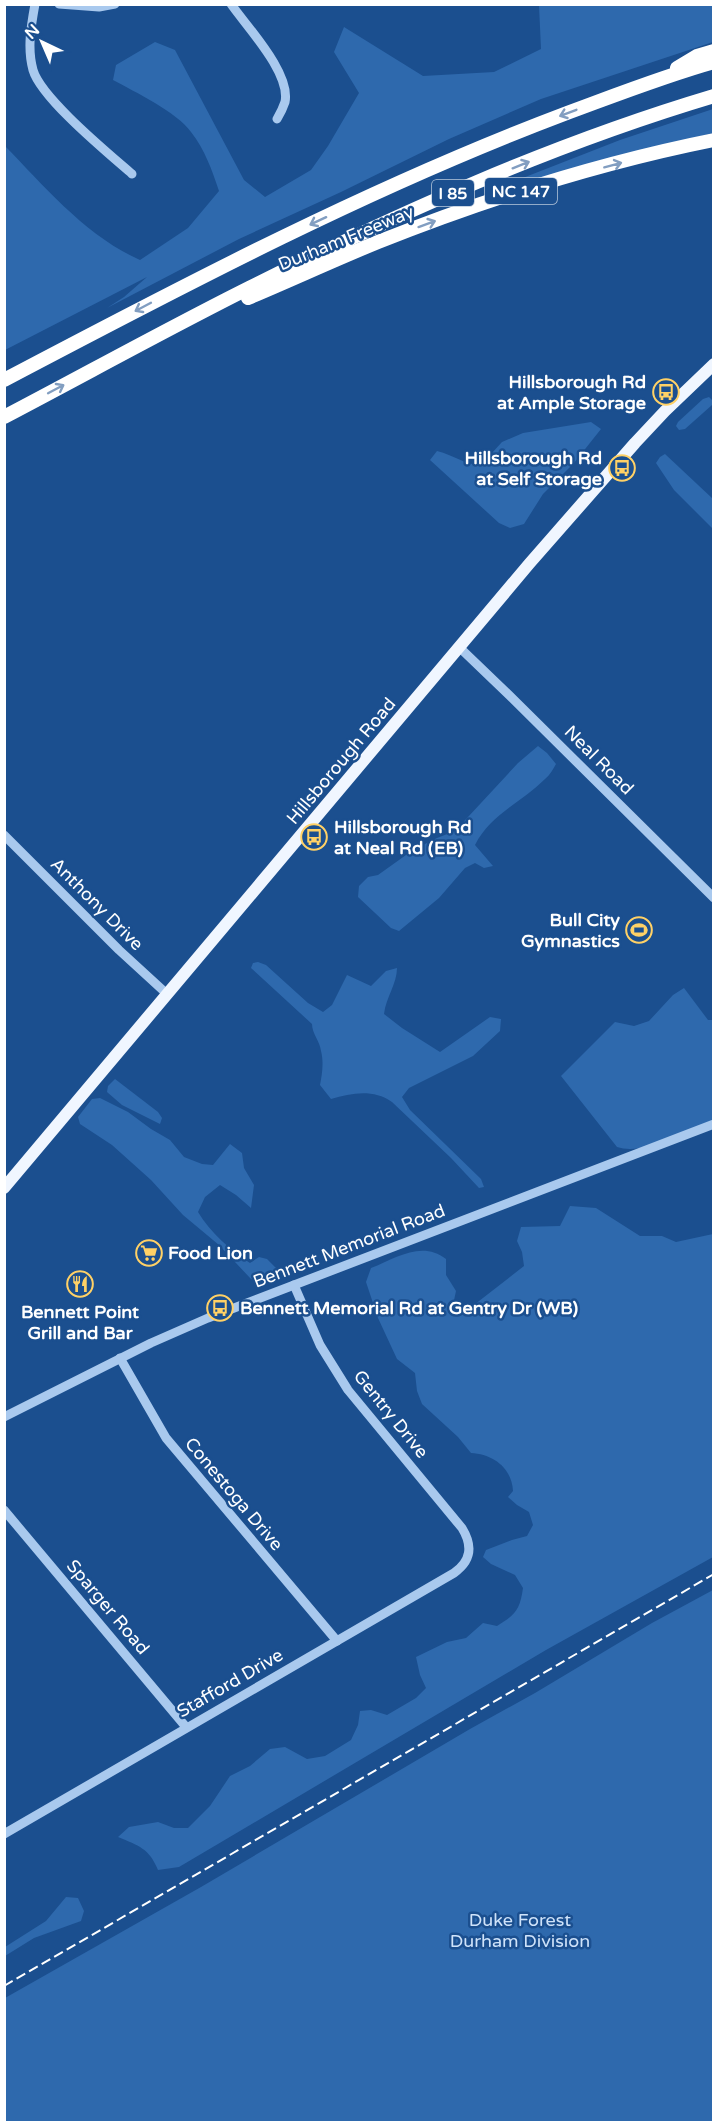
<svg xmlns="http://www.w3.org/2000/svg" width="718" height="2127" font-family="'Varela Round',sans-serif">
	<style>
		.green { fill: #2e69ad }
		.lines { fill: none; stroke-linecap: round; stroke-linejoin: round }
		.minor { stroke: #a9c9ee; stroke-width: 9 }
		.major { stroke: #f0f6ff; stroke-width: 12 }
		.highway { stroke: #fff; stroke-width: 14 }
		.rail { stroke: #fff; stroke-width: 2; stroke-dasharray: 10 4.5; stroke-linecap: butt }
		.oneway { stroke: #829ec1 }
		.labels { text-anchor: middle; stroke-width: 5; stroke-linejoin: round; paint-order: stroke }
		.shield { fill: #1b4f8f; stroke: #bbcadd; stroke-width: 1.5 }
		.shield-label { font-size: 16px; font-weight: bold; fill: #fff }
		.street-label { font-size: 18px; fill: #fff; stroke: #1b4f8f }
		.poi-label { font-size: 18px; font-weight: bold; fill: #fff; stroke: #1b4f8f; text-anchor: end }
		.park-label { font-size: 18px; fill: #cfe3fa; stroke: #1b4f8f }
	</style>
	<rect width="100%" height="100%" fill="#1b4f8f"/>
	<g class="green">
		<path d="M539 5H713V42L541 99 449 139 341 192 239 239 107 308 124 297 147 277 5 350V146C45 187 86 236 140 260L188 228 219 191C212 170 205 150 191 132 177 112 135 92 113 80L116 65 155 42 175 50 244 180 265 197 311 170 328 146 359 93 334 52 344 27 423 76 494 72 541 49Z"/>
		<polygon points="713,109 713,133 632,153 494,194 492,190 620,140"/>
		<polygon points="709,397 713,401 712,405 685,429 679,430 676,426 678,422 703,399"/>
		<path d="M591 422 601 429 574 463 543 494 524 524 510 528 499 523 430 460 437 451C454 455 465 465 481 465L502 442 523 433Z"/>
		<polygon points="665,454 713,499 713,529 674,490 656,463 660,457"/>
		<path d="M538 746 547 753 556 764C553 769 550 775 545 779 522 802 490 815 475 845L493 866 484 868 475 863 465 868 439 898 399 931 391 928 358 897 359 886 368 877 378 875 413 850 437 838 455 831 518 763Z"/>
		<path d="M258 962 266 965 308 1003 323 1012 332 1005 347 975 371 986 386 971 397 968C397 984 386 997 384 1014L402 1028 440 1052 490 1017 501 1019 500 1031 473 1056 409 1088 402 1097 410 1110 481 1179 484 1187 479 1188 451 1158 392 1102C373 1089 352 1093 331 1099L320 1085C322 1074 324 1063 321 1051 320 1041 312 1034 312 1024L251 968 253 963Z"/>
		<path d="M684 988 708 1020H713V1120C688 1131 644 1156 617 1147L561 1076 615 1022 634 1026 649 1021 673 995Z"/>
		<polygon points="115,1079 158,1112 162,1118 160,1124 122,1105 107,1092 108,1086"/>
		<path d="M100 1098 128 1112 151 1129 170 1140 184 1157 202 1164 213 1165 230 1144 242 1153 244 1168 254 1185 251 1208 236 1195 220 1185 205 1197 198 1212C210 1232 231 1251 250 1263L259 1257 267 1259 276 1268 272 1276 260 1282 251 1279 219 1245 183 1215 151 1180 112 1145 80 1124 78 1117 92 1099Z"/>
		<path d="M570 1206 596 1208 640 1236H662L676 1242 713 1234V1557L546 1650 179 1867 158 1870C149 1848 139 1846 118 1837L129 1827 158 1822 174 1828H188L210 1806 230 1776 250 1766 270 1749 285 1747 307 1759 325 1756 351 1740 358 1725 360 1711 371 1710 387 1715 416 1698 426 1688 420 1675 416 1657 447 1642 466 1638 483 1623 497 1626C515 1615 520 1610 523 1588L515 1575 491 1564 483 1557 486 1550 512 1540 527 1536 533 1525 529 1512 517 1505 508 1497 513 1491C512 1468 493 1454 471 1453L458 1437 422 1404 417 1391 415 1373 397 1359 378 1318 366 1282 371 1268C396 1258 422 1240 446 1259V1275L456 1291 453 1305 461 1315 524 1266 522 1252 517 1241 521 1227 560 1226Z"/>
		<polygon points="713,1590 713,2122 5,2122 5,1998 201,1887 470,1729 535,1693 652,1623"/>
		<polygon points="66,1897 78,1898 84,1911 81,1921 34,1938 5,1956 5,1947 46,1921"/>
	</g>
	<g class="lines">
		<g class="minor">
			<path d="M35 4C31 26 27 48 33 70 41 98 108 153 132 174"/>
			<polyline points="59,4 99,7 115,4"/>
			<path d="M231 4C247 27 291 73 285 102 283 108 280 114 277 119"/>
			<polyline points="459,647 509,695 714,898"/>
			<polyline points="4,835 119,950 167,994"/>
			<polyline points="120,1358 166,1438 337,1641"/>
			<polyline points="4,1417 151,1343 208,1318 714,1124"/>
			<polyline points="4,1510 186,1727"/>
			<path d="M4 1834 454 1573C471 1561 473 1546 462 1528L348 1390 320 1345 294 1285"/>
		</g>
		<polyline class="major" points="4,1188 529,564 635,443 665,411 714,364"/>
		<g class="highway">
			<polyline points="677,68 697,56 714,51"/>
			<path d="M248 298C291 280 334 260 378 242 486 199 599 163 714 140"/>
			<path d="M4 380C188 283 373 186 567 113 616 95 664 76 714 62"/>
			<path d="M4 417C86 374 167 329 249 288 399 213 553 144 714 96"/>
		</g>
		<polyline class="rail" points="4,1986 714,1574"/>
	</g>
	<defs><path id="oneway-shaft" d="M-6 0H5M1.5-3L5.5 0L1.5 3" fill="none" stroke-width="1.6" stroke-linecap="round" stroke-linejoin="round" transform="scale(1.5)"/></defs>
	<g class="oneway">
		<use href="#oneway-shaft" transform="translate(568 113) rotate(159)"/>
		<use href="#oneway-shaft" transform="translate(521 165) rotate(-22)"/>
		<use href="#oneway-shaft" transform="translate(613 165) rotate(-15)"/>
		<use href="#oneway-shaft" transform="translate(318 221) rotate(155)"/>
		<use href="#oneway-shaft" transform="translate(427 224) rotate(-20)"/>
		<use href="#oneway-shaft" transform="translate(143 307) rotate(152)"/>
		<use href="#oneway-shaft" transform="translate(56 389) rotate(-28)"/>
	</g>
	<defs>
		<g id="bus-ring" transform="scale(1.35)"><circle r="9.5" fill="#1b4f8f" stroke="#ffd166" stroke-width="1.5"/><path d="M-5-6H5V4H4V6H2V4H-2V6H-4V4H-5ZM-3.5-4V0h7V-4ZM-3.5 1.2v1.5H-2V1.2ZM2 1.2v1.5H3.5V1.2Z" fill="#ffd166"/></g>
		<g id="stadium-ring" transform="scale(1.35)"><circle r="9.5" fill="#1b4f8f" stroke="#ffd166" stroke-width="1.5"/><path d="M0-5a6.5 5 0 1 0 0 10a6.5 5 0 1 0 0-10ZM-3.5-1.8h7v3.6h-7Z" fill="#ffd166"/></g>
		<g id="supermarket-ring" transform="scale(1.35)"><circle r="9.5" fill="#1b4f8f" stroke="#ffd166" stroke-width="1.5"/><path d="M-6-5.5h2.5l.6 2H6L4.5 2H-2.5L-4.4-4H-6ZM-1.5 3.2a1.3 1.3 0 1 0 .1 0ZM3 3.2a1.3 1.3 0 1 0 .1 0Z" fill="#ffd166"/></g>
		<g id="restaurant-ring" transform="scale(1.35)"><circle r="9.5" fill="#1b4f8f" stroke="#ffd166" stroke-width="1.5"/><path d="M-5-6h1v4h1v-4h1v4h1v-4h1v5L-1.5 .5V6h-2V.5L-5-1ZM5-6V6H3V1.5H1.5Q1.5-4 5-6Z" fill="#ffd166"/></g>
	</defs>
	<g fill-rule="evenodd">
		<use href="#bus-ring" x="666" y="392"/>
		<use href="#bus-ring" x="622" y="468"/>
		<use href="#bus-ring" x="314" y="837"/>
		<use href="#stadium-ring" x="639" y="930"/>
		<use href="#supermarket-ring" x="149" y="1253"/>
		<use href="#restaurant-ring" x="80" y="1284"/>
		<use href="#bus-ring" x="220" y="1308"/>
	</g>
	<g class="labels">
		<g class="shield">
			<rect x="485" y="178" width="72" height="26" rx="4.5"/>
			<rect x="432" y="180" width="42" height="26" rx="4.5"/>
		</g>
		<g class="shield-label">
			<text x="521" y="197">NC 147</text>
			<text x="453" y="199">I 85</text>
		</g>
		<g class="street-label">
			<text transform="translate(346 238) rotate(-22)" y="6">Durham Freeway</text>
			<text transform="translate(599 760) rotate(45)" y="6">Neal Road</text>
			<text transform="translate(341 761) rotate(-50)" y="6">Hillsborough Road</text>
			<text transform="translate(97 904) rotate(45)" y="6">Anthony Drive</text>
			<text transform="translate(349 1246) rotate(-21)" y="6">Bennett Memorial Road</text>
			<text transform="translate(391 1414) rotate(51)" y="6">Gentry Drive</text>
			<text transform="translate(234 1494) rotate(50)" y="6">Conestoga Drive</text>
			<text transform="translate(108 1607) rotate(50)" y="6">Sparger Road</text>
			<text transform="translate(230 1683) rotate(-30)" y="6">Stafford Drive</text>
		</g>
		<g class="poi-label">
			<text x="646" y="388">Hillsborough Rd<tspan x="646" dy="21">at Ample Storage</tspan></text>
			<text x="602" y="464">Hillsborough Rd<tspan x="602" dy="21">at Self Storage</tspan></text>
			<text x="334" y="833" text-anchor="start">Hillsborough Rd<tspan x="334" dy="21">at Neal Rd (EB)</tspan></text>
			<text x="620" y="926">Bull City<tspan x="620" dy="21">Gymnastics</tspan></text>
			<text x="168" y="1259" text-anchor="start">Food Lion</text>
			<text x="240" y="1314" text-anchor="start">Bennett Memorial Rd at Gentry Dr (WB)</text>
			<text x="80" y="1318" text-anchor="middle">Bennett Point<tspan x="80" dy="21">Grill and Bar</tspan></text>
		</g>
		<g class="park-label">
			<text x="520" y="1926">Duke Forest<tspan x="520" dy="21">Durham Division</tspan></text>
		</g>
	</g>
	<rect width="718" height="2127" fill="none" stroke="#ffffff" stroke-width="12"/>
	<g transform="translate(42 42) rotate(316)" stroke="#1b4f8f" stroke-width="4.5" paint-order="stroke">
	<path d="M0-4.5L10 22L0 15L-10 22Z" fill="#ffffff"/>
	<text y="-9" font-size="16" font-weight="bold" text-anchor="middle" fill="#ffffff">N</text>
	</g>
</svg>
